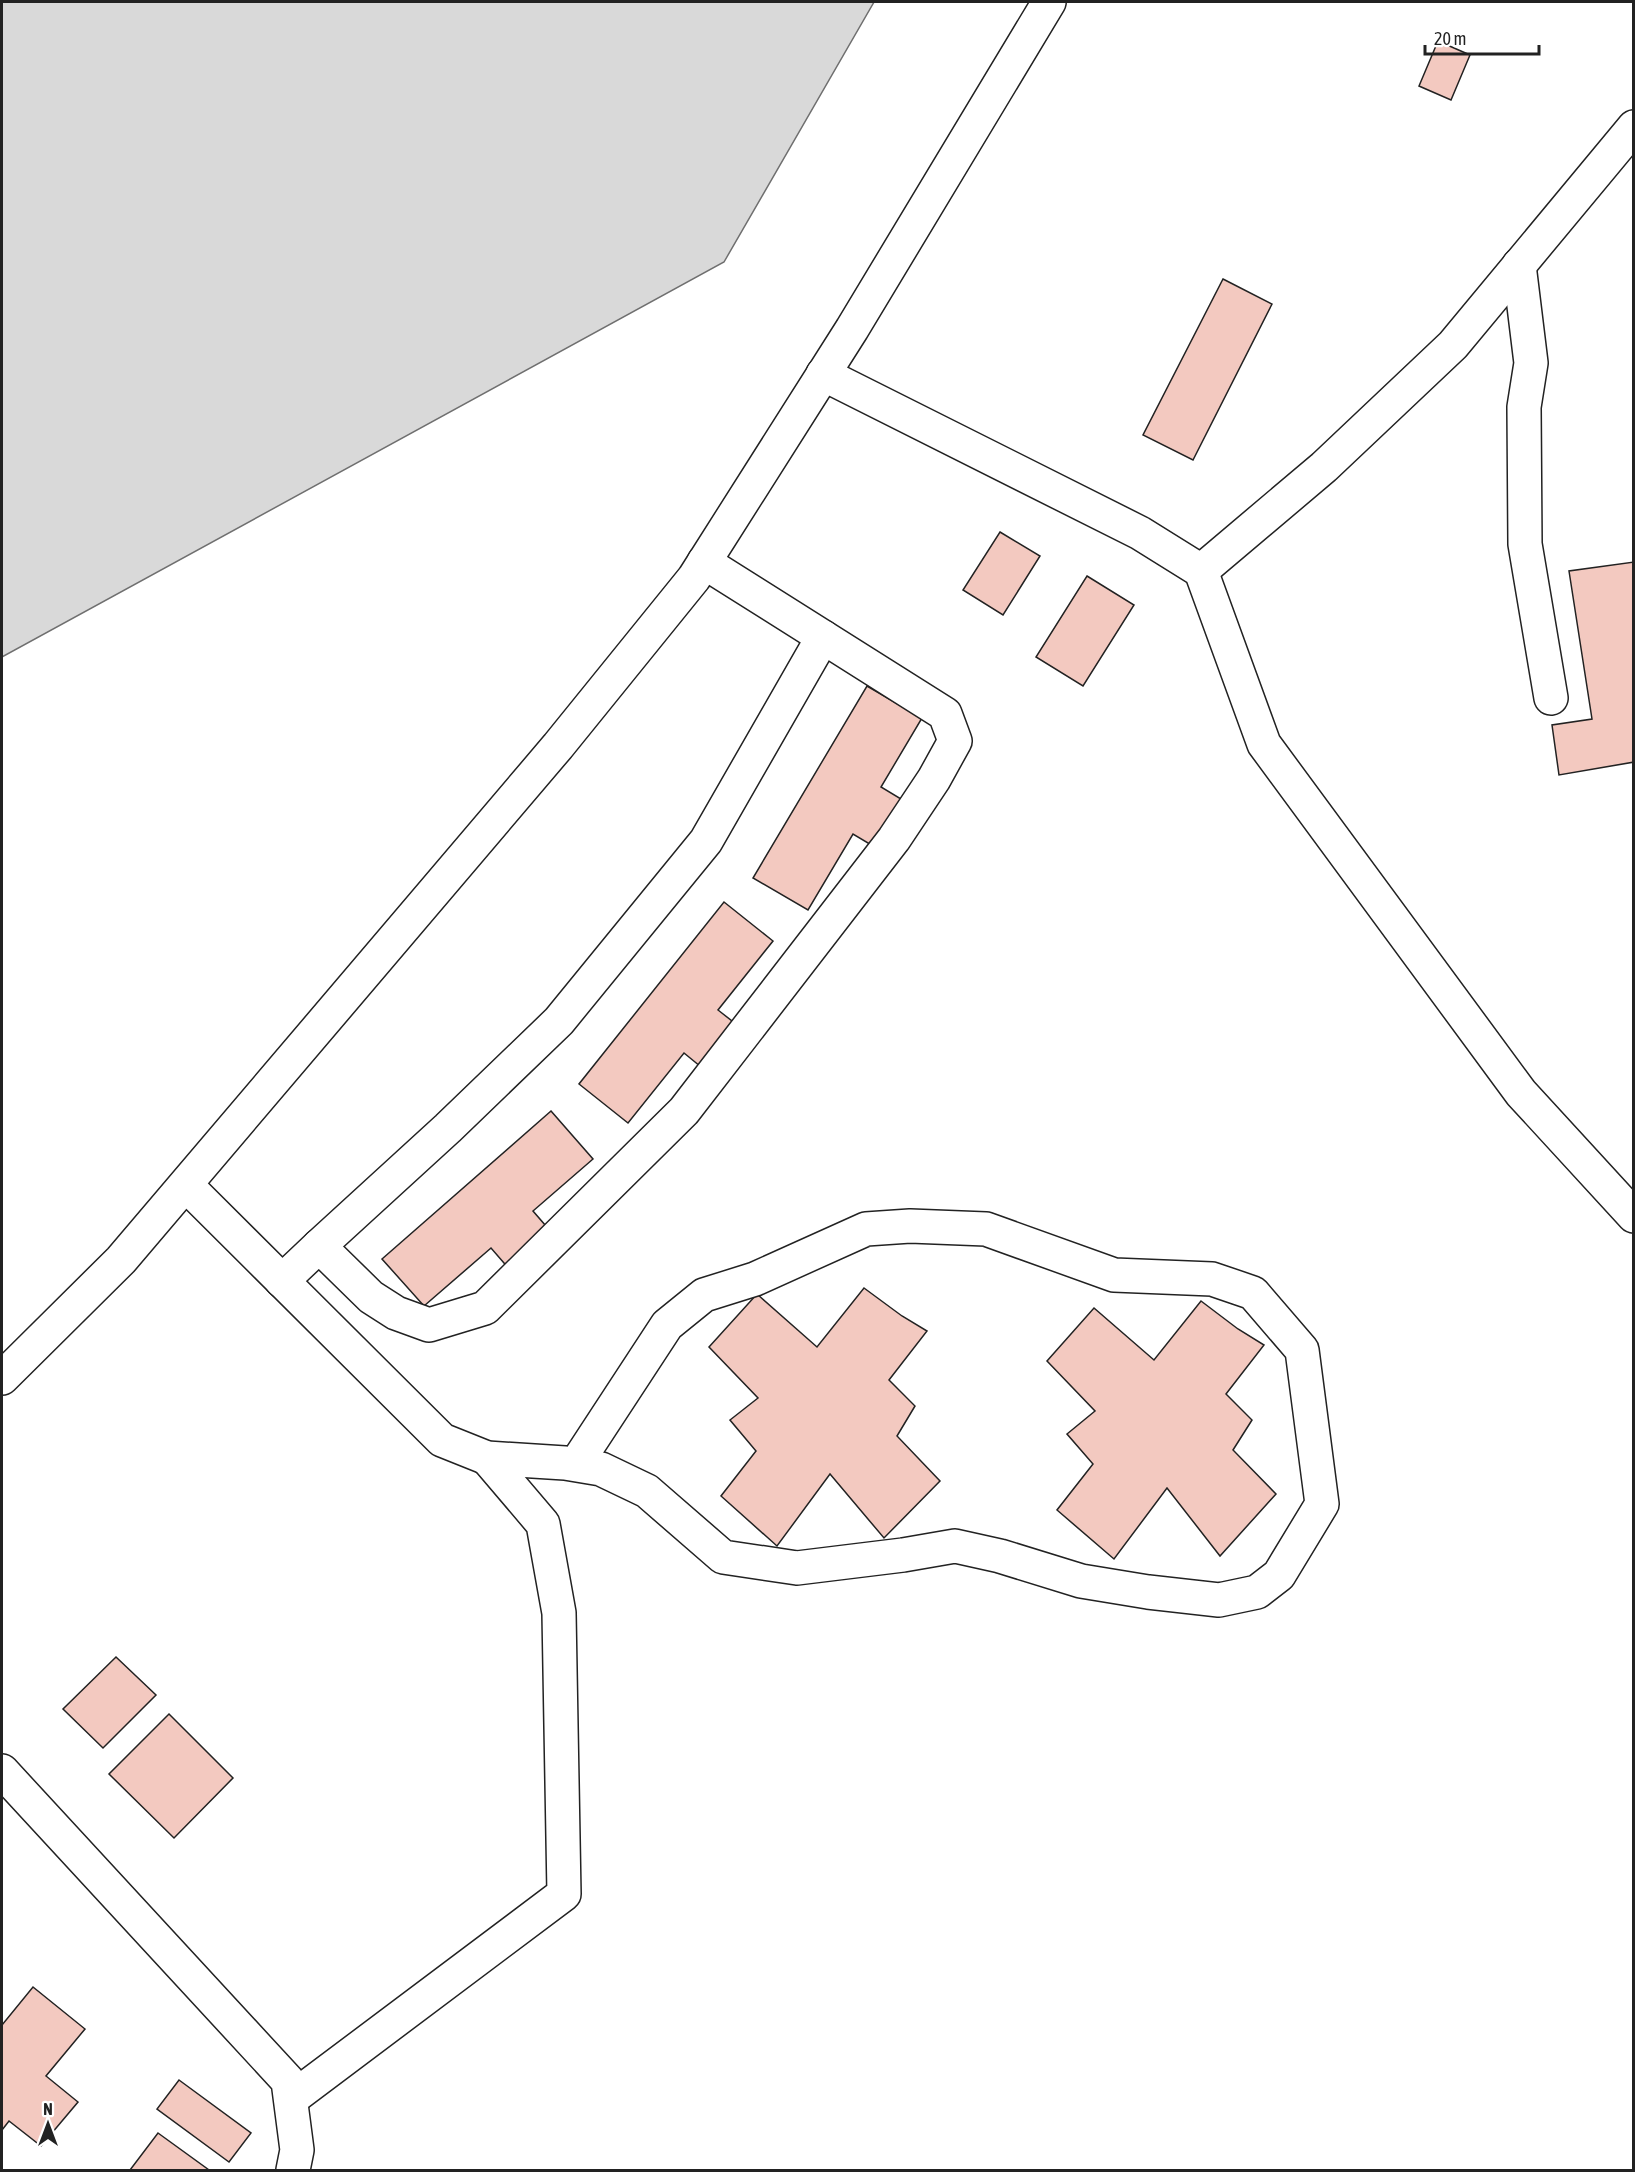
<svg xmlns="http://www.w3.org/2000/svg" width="1635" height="2172" font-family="'Asap Condensed',sans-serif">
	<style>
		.water { fill: #d9d9d9; stroke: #6f6f6f; stroke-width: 1.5 }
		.building { fill: #f3c9c0; stroke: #222; stroke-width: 1.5 }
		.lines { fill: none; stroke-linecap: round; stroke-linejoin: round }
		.minor-casing { stroke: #222; stroke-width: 36 }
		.minor { stroke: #fff; stroke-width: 33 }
	</style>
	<rect width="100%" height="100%" fill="#fff"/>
	<polygon class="water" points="2,2 874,2 724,262 2,657"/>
	<g class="building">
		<polygon points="1438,41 1470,55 1451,100 1419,86"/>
		<polygon points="1223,279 1272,304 1193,460 1143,435"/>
		<polygon points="1000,532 1040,556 1003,615 963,590"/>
		<polygon points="1634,562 1634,762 1559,775 1552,725 1592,719 1569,571"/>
		<polygon points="1087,576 1134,605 1083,686 1036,657"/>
		<polygon points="867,686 922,718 881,787 906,802 878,849 853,834 808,910 753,878"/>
		<polygon points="724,902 773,941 718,1010 741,1028 706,1071 684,1053 628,1123 579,1084"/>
		<polygon points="551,1111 593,1159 533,1211 552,1233 510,1270 491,1248 424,1306 382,1259"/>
		<polygon points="864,1288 902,1316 927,1331 889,1380 915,1406 897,1436 940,1481 884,1538 830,1474 777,1546 721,1496 756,1451 730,1420 758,1398 709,1347 757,1294 817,1347"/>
		<polygon points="1201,1301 1238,1329 1264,1345 1226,1394 1252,1420 1233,1450 1276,1494 1220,1556 1167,1488 1114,1559 1057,1510 1093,1464 1067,1434 1095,1411 1047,1361 1094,1308 1154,1360"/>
		<polygon points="116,1657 156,1695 103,1748 63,1709"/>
		<polygon points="169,1714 233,1778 174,1838 109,1774"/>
		<polygon points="33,1987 85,2029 46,2076 78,2102 41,2146 9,2121 2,2130 2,2025"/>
		<polygon points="179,2080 251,2133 229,2162 157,2109"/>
		<polygon points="158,2133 209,2170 130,2170"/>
	</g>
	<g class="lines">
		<g class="minor-casing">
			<g id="minor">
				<polyline points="1519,265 1531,363 1524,407 1525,544 1551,698"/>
				<polyline points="823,374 1140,533 1201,571 1264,744 1521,1093 1634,1216"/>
				<polyline points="1201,571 1324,467 1453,345 1634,127"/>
				<polyline points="186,1185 442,1440 487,1458 565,1463 601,1469 647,1491 723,1557 797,1568 903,1555 955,1546 1000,1556 1081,1581 1148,1592 1219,1600 1257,1592 1279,1575 1322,1504 1302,1350 1253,1293 1212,1279 1114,1275 986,1229 910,1226 866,1229 755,1279 704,1295 667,1325 576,1464"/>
				<polyline points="319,1246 448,1128 559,1021 706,841 823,637"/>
				<polyline points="282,1281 319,1246 371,1297 396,1313 429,1325 485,1308 684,1111 894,839 934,779 955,741 945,714 704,562"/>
				<polyline points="2,1378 121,1260 558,746 694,578 852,329 1049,2"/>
				<polyline points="2,1771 288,2081 297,2150 293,2170"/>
				<polyline points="291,2099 564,1894 559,1613 543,1524 487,1458"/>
			</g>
		</g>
		<use href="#minor" class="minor"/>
	</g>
	<rect width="1635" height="2172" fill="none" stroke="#222222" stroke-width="6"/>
	<g transform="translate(48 2124)" stroke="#ffffff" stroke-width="4.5" paint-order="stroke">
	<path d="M0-4.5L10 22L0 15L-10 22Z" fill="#222222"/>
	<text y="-9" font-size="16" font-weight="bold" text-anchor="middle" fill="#222222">N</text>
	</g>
	<path d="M1425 45v9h114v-9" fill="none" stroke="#222222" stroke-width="3"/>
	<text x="1434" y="45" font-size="18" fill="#222222" stroke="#ffffff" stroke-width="4.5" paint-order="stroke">20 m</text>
</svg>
